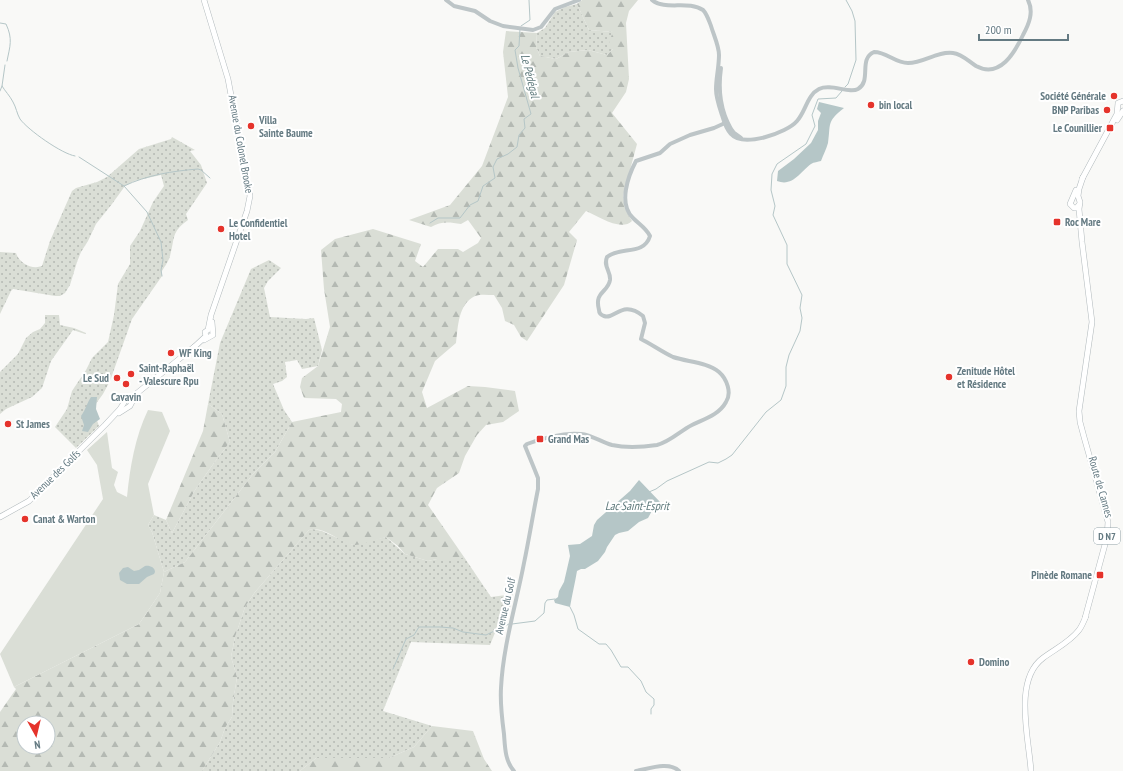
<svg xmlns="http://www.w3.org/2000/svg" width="1123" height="771" font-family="'PT Sans Narrow',sans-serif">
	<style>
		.grass { fill: url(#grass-dots) }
		.forest { fill: url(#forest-firs); fill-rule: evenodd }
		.green { fill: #daded6 }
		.water { fill: #b5c6c7 }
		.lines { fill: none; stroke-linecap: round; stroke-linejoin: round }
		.stream { stroke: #b5c6c7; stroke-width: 1 }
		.major-casing { stroke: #b1b9bc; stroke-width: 6 }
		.minor { stroke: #bdc5c7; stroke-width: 4 }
		.major { stroke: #fff; stroke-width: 5 }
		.poi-dot { fill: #e5332b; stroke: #fff; stroke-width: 1.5 }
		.labels { text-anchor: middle; stroke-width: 4; stroke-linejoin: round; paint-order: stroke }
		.shield { fill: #fff; stroke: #92a2a8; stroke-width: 1 }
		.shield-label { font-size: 10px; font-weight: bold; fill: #647a82 }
		.poi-label { font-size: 11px; font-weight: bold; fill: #647a82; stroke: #fff; text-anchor: start }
		.street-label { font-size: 11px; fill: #647a82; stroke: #fff }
		.water-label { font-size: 12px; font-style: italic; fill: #5f7a7c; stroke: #fff }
	</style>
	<defs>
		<pattern id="grass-dots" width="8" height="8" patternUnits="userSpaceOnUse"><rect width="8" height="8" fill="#daded6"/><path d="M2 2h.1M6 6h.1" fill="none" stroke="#b4b9b3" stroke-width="1.8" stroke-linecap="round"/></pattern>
		<pattern id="forest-firs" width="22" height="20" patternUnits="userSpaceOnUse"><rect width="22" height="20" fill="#daded6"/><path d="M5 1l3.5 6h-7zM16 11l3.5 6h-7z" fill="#b4b9b3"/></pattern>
	</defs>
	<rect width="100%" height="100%" fill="#f9f9f7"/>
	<g class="grass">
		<polygon points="577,4 589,30 613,32 613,49 607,55 588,50 569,52 556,59 540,56 536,47 537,33 545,28 555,12 565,7"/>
		<path d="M172 137 195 150 190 151 201 165 207 183 186 214 188 220C171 232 175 238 170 256 168 263 164 267 161 273L162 276 132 319 110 381 103 394 95 405 94 412 99 426 76 448 55 427 67 409 72 391 86 370 92 358 108 342 114 315 118 284 130 264V246L140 231 153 202 164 186 161 175 134 181 125 186 112 204 96 224 88 241 81 252 77 262 70 285 65 293 60 296H55L13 289 11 291 0 314V252L16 253C19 263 32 270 42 266L50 241 72 191 76 188 97 182 107 177 139 149 171 139Z"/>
		<polygon points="269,260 281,268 268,281 264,288 270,317 306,319 314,318 322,350 318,366 302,369 297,360 285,362 287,377 282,381 273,384 284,410 292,422 275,452 253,474 185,562 164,572 152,532 148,525 154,515 166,520 172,533 195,490 214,463 230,442 222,414 208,404 220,343 251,269"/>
		<polygon points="45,315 59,315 60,325 74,328 86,333 85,334 73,330 51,361 42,388 32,397 6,409 0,414 0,372 18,354 26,338 33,332 40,329 45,323"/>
		<polygon points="313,529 322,531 353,545 386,537 405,554 428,561 437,559 456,559 464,557 491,597 513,594 509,612 499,623 490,645 411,642 383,711 432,726 414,747 389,758 316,758 300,771 202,771 220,742 225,728 232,717 233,702 237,677 231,657 235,637 245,607 255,592 309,530"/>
	</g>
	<g class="forest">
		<path d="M582 0H638L629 11 626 23 629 79 626 92 612 113 637 144 623 196 625 209 632 221C621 232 598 216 586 211L569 232 577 240 564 285 527 341 521 337 514 325 505 321 502 308 494 295C488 295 480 294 475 296 458 304 458 327 456 343L435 361 422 392 427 408 468 386 485 387 515 391 519 411 503 422 486 425 477 435 465 456 459 473 437 488 428 505 464 557 456 560 437 559 428 561 405 554 398 546 386 537C379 539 358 546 353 545 338 542 325 526 309 530L255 592 245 607 235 637 231 657 237 677 233 702 232 717 225 728 220 742 202 771H0V712L16 689 14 687 139 624 160 593 164 572 185 562 253 474 275 452 292 422 341 412 342 404 336 399 304 398 300 387 302 378 318 366 330 327 324 289 321 250 335 239 373 229 421 244 415 261 423 267 438 249H458L463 252 478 243 481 238 468 220 461 224C449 222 441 221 431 227L409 220 450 205 482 166 508 97 503 52 506 31 537 33 536 47 540 56 556 59 569 52 588 50 607 55 613 49 609 42 613 32 589 30 577 4ZM24 723H48V747H24Z"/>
		<polygon points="208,404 222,414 230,442 214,463 195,490 172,533 166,520 203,431"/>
		<polygon points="432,726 473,731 484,759 492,771 300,771 316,758 389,758 414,747"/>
	</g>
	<path class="green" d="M148 410 162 412 170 431 148 484 154 515 148 525 152 532 164 572 160 593 139 624 14 687 0 654 103 499 97 465 87 450 107 432 112 468 118 472 114 485 117 492 127 497C130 467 135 437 148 410Z"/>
	<g class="water">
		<path d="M819 102 844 108C826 122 831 124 828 143 826 150 823 155 821 161 818 162 814 162 811 164 800 172 793 187 777 181L778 171 794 159 811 143 818 130V121L821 113 817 109Z"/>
		<path d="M91 397H97L96 409 100 419 93 424 88 432 82 431 84 425 81 416C86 409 87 403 91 397Z"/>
		<path d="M639 480 661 503 653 509 648 518 639 522 628 531 619 533 615 535 607 547 605 552 598 561 585 569H581L577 571C575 583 572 595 570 607L555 603 554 600 558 597 559 591 564 582 570 556 568 545 580 544 592 536 594 525 597 520 630 491Z"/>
		<path d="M145 566C149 565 155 567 155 572L154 574 147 577 139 584H127L120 580 119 573 123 568 128 567 134 571 139 570Z"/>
	</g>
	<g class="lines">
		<g class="stream">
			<path d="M0 23 6 24C13 39 10 46 7 61"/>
			<polyline points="521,26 530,20 529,0"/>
			<path d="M5 65 2 86C5 91 10 96 13 102 16 107 17 114 20 119 28 130 62 154 75 156"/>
			<polyline points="845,87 848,84 856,60 855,21 852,11 846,0"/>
			<polyline points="0,91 2,86"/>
			<polyline points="79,157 124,186 147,212 161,242 163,260 161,270 162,276"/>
			<path d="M124 186C147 175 173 171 198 169L201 170 210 178"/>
			<polyline points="430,223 438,218 460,218 470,205 478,201 483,186 495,178 493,167 497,159 508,154 517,147 519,135 525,128 524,119 531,114 518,68 515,50 519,46 520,29"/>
			<polyline points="649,492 656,489 667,481 709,462 718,463 726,459 732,455 766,412 781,400 786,386 786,367 789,355 800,331 802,318 800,308 802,295 787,264 787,245 773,215 775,206 771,190 772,174 777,164 806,144 815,126 812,115 818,99 836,98 842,91"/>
			<polyline points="570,607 574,615 578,629 599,644 606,644 611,650 621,667 628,667 641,681 646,692 654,699 654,705 651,709 651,714"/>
			<polyline points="512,624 535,621 544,613 545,603 547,600 555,599"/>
			<polyline points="393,669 406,639 414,635 419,627 440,627 453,628 463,632 486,635 509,624"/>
		</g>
		<g class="major-casing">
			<g id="major">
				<polyline points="1117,120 1123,111"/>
				<polyline points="1083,177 1079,189 1078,196 1080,202 1079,209 1082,242 1092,322 1079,411 1080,422 1084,437 1108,522 1107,537 1085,618"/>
				<polyline points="1082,179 1117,114 1118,103 1123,101"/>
				<polyline points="1076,190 1070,204 1074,208 1076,208 1079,205"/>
				<polyline points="204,340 213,335 212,322"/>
				<polyline points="192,349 206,336 205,332 208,330 211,315 247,211 250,196 228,79 204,0"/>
				<polyline points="119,413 130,406 132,402 136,397"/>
				<polyline points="0,517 29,501 105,425 120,409 125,401 131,398 194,347"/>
				<path d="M1031 771C1029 739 1013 680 1043 658 1055 649 1070 642 1079 630 1082 626 1084 621 1086 616"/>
			</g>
		</g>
		<g class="minor">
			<polyline points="446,0 454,6 475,11 490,21 503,26 533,30 541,27 555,9 579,0"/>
			<path d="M652 0C665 11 688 0 703 10 707 14 709 21 711 26 714 36 719 46 719 55 719 67 716 78 716 89 716 98 719 106 722 115 724 122 726 129 731 134 743 148 787 133 797 121 806 111 807 95 819 89 831 83 849 94 858 89 872 81 858 59 874 52 887 52 895 63 908 63 924 63 937 51 953 53 962 54 968 61 976 66 1000 79 1015 52 1023 35 1029 24 1034 12 1028 0"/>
			<path d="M721 68C718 89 720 110 731 129L734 133 741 138"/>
			<path d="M514 771C505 761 505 747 504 734 502 719 500 704 501 688 503 646 516 605 524 563 529 539 533 514 538 489V478L534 468 525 446 527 444C543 438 563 432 581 434 592 435 601 442 612 445 625 448 644 447 657 445 670 442 680 431 692 425 704 419 719 415 726 402 732 393 727 379 719 372 707 362 688 362 673 357 664 353 651 344 641 339L645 323 643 316C622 299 615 320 604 316 601 315 599 313 599 310 594 291 608 293 610 280 611 271 603 267 607 257 620 246 644 256 650 236 646 228 640 225 633 218 618 204 628 176 636 161L660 153 670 144 690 135 714 128 725 123"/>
			<path d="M636 771C648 769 669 761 679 771"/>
		</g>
		<use href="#major" class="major"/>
	</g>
	<g class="poi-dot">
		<circle cx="1114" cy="96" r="4"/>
		<circle cx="871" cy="105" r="4"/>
		<circle cx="1107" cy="110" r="4"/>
		<circle cx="251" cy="126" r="4"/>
		<rect x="1106" y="124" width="8" height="8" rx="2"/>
		<rect x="1053" y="218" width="8" height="8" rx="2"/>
		<circle cx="221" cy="229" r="4"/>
		<circle cx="171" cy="353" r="4"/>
		<circle cx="131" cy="374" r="4"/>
		<circle cx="949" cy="377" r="4"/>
		<circle cx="117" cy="378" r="4"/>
		<circle cx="126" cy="384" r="4"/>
		<circle cx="8" cy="424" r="4"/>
		<rect x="536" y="435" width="8" height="8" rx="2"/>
		<circle cx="25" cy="519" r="4"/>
		<rect x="1096" y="571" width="8" height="8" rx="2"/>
		<circle cx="971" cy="662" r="4"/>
	</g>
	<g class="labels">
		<rect class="shield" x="1094" y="528" width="26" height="16" rx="3"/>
		<g class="shield-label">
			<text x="1107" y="540">D N7</text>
		</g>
		<g class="poi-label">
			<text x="1106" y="100" text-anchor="end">Société Générale</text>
			<text x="879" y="109">bin local</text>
			<text x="1099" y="114" text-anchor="end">BNP Paribas</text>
			<text x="259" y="124">Villa<tspan x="259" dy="13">Sainte Baume</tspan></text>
			<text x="1102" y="132" text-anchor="end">Le Counillier</text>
			<text x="1065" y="226">Roc Mare</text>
			<text x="229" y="227">Le Confidentiel<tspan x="229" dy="13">Hotel</tspan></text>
			<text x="179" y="357">WF King</text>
			<text x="139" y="372">Saint-Raphaël<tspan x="139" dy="13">- Valescure Rpu</tspan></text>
			<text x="957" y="375">Zenitude Hôtel<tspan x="957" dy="13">et Résidence</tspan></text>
			<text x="109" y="382" text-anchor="end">Le Sud</text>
			<text x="126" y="401" text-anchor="middle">Cavavin</text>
			<text x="16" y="428">St James</text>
			<text x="548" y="443">Grand Mas</text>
			<text x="33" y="523">Canat &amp; Warton</text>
			<text x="1092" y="579" text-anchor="end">Pinède Romane</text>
			<text x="979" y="666">Domino</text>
		</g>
		<g class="street-label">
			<text transform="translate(241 144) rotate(80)" y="4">Avenue du Colonel Brooke</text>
			<text transform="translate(55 474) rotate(-44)" y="4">Avenue des Golfs</text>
			<text transform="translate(1101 487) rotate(74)" y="4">Route de Cannes</text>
			<text transform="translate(505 606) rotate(-77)" y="4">Avenue du Golf</text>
		</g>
		<g class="water-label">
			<text transform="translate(530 76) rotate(76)" y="4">Le Pédégal</text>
			<text x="637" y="510">Lac Saint-Esprit</text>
		</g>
	</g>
	<g transform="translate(36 735) rotate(172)"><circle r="19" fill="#ffffff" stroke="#c1cacd"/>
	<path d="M0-3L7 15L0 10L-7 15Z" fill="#e5332b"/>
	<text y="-6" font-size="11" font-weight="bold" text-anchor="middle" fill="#647a82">N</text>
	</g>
	<path d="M979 34v6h89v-6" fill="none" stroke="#647a82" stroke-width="2"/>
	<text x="985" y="34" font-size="12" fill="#647a82" stroke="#ffffff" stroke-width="3" paint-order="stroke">200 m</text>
</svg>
